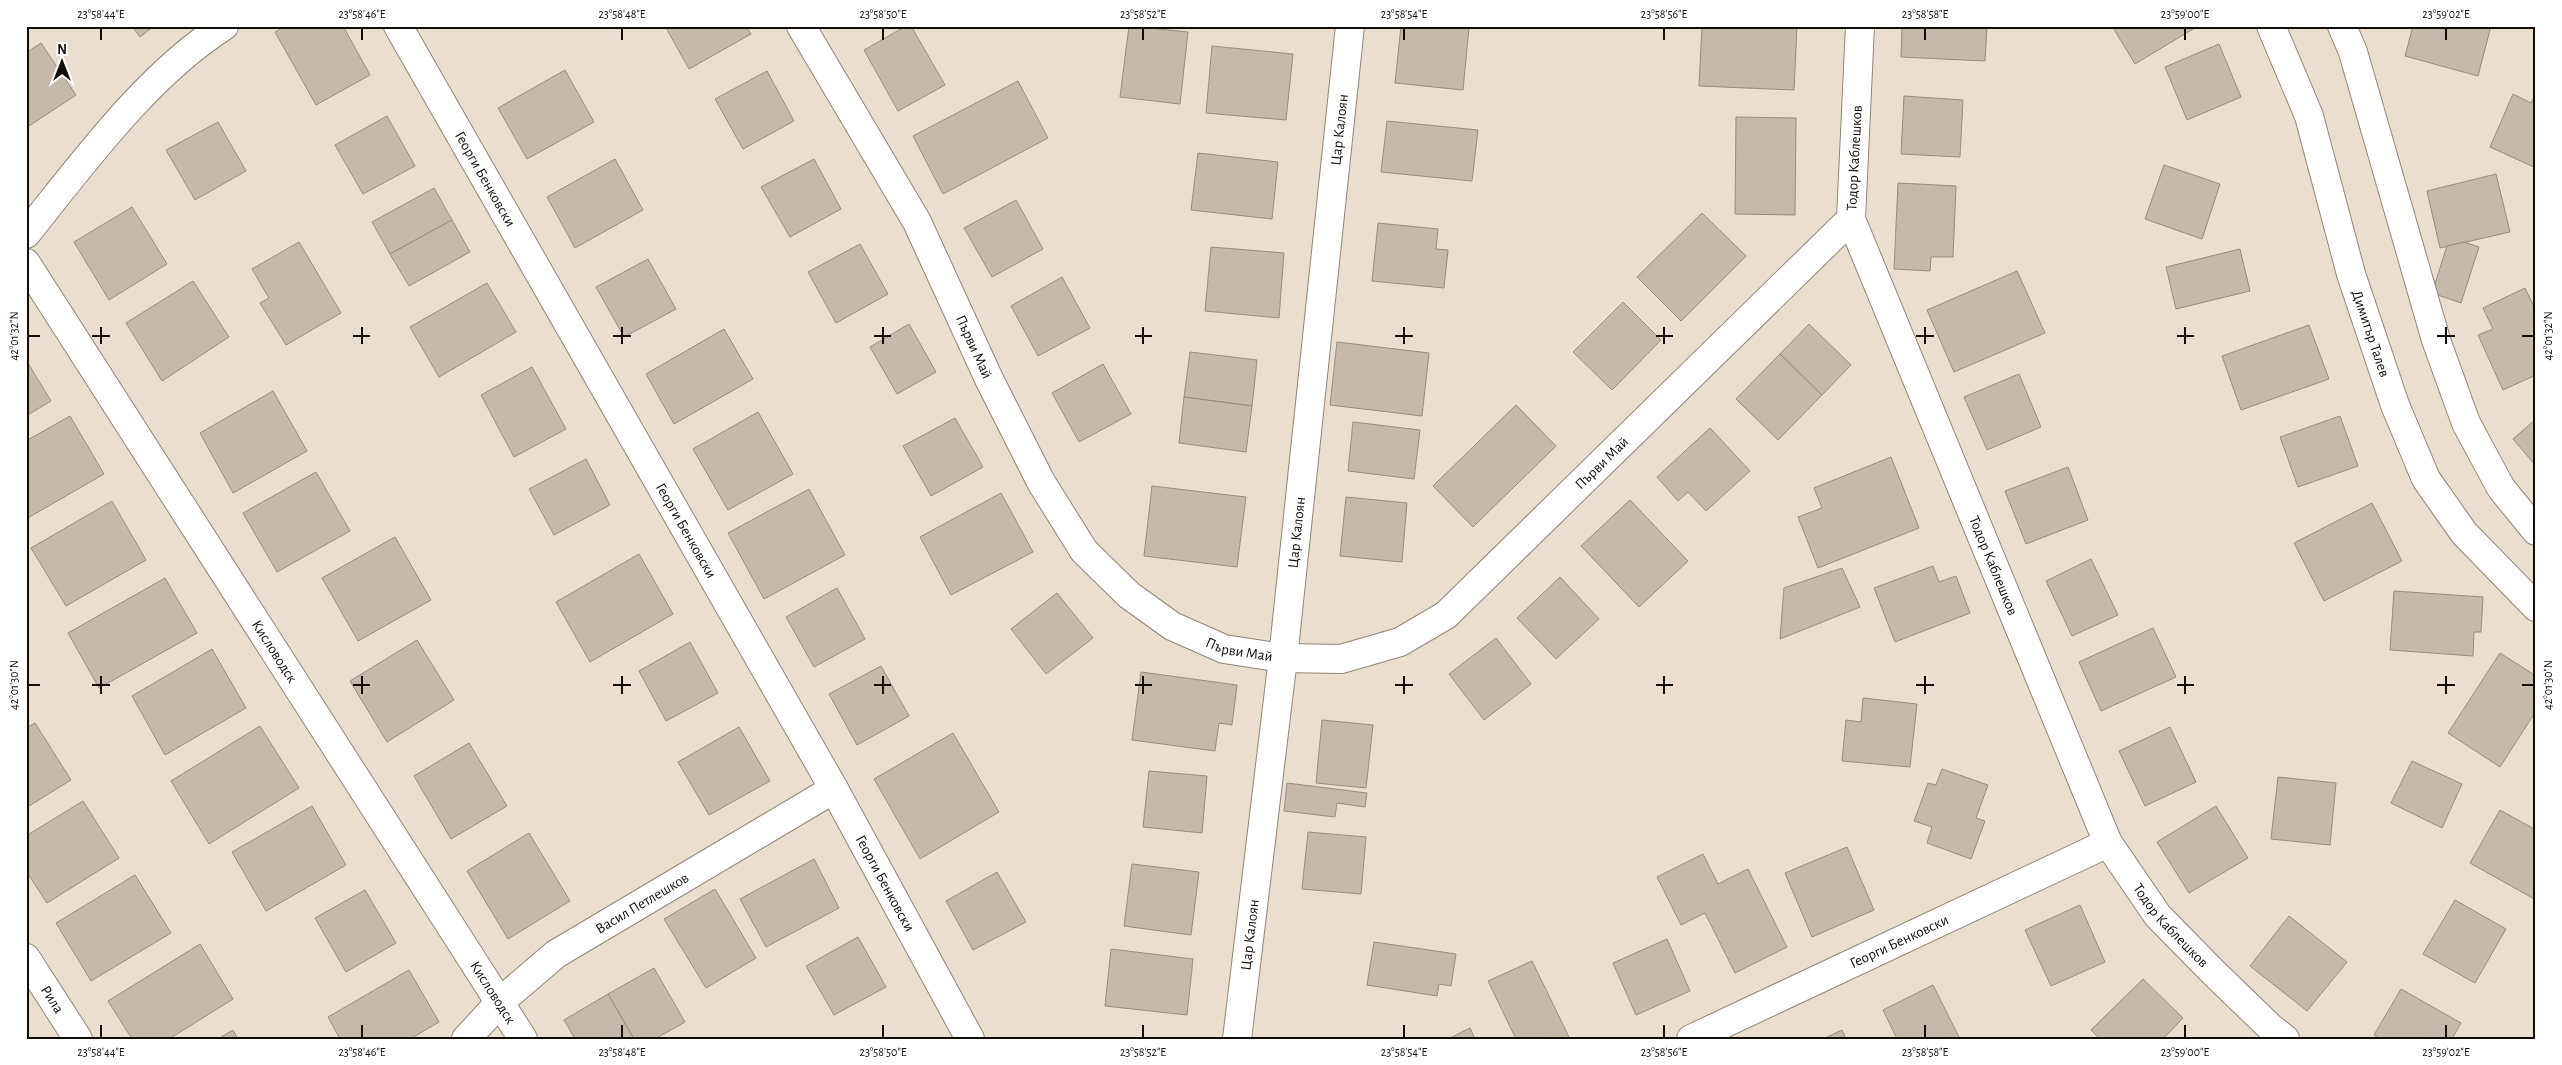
<svg xmlns="http://www.w3.org/2000/svg" width="2562" height="1065" font-family="'Alegreya Sans',sans-serif">
	<style>
		.building { fill: #c4b9ab; stroke: #968c7f }
		.lines { fill: none; stroke-linecap: round; stroke-linejoin: round }
		.minor-casing { stroke: #908578; stroke-width: 30 }
		.minor { stroke: #fff; stroke-width: 28 }
		.ticks { fill: none; stroke: #110d09; stroke-width: 2 }
		.labels { text-anchor: middle; stroke-width: 4; stroke-linejoin: round; paint-order: stroke }
		.street-label { font-size: 15px; fill: #110d09; stroke: #fff }
		.neatline { fill: none; stroke: #110d09; stroke-width: 2 }
		.ticks-label { font-size: 12px; text-anchor: middle; fill: #110d09 }
	</style>
	<rect width="100%" height="100%" fill="#e9decf"/>
	<g class="building">
		<polygon points="132,26 154,26 140,37"/>
		<polygon points="286,26 343,26 370,75 316,105 275,32"/>
		<polygon points="665,26 746,26 751,34 689,69"/>
		<polygon points="906,26 911,26 945,85 898,111 864,50"/>
		<polygon points="1129,26 1188,32 1180,104 1120,97"/>
		<polygon points="1401,26 1469,28 1463,90 1395,83"/>
		<polygon points="1702,26 1797,27 1794,90 1699,86"/>
		<polygon points="1902,26 1987,26 1985,61 1901,57"/>
		<polygon points="2112,26 2198,26 2135,64"/>
		<polygon points="2413,26 2491,26 2478,76 2405,56"/>
		<polygon points="41,43 76,95 26,128 26,53"/>
		<polygon points="2219,44 2241,97 2187,120 2165,67"/>
		<polygon points="1212,46 1293,54 1286,120 1206,113"/>
		<polygon points="565,70 594,122 527,159 498,108"/>
		<polygon points="767,71 794,121 743,149 715,99"/>
		<polygon points="1018,81 1048,138 943,194 913,136"/>
		<polygon points="2536,93 2536,168 2490,147 2513,94 2531,103"/>
		<polygon points="1904,96 1963,100 1960,157 1901,154"/>
		<polygon points="387,116 415,166 363,194 335,145"/>
		<polygon points="1736,117 1796,118 1795,215 1735,214"/>
		<polygon points="1387,121 1478,130 1472,181 1381,172"/>
		<polygon points="218,122 246,171 195,200 166,150"/>
		<polygon points="1198,153 1278,162 1272,219 1191,210"/>
		<polygon points="615,159 643,210 575,248 547,197"/>
		<polygon points="814,159 841,209 790,237 761,187"/>
		<polygon points="2164,165 2220,184 2202,239 2145,219"/>
		<polygon points="2496,174 2510,232 2440,248 2427,191"/>
		<polygon points="1898,183 1956,186 1953,257 1931,257 1930,271 1894,269"/>
		<polygon points="434,188 452,220 390,254 372,222"/>
		<polygon points="1016,200 1043,249 992,277 964,228"/>
		<polygon points="132,207 167,264 109,300 74,242"/>
		<polygon points="1702,213 1746,256 1681,321 1637,277"/>
		<polygon points="452,220 470,252 409,286 390,254"/>
		<polygon points="1378,223 1438,229 1436,249 1448,250 1444,288 1372,281"/>
		<polygon points="299,242 341,313 286,345 260,303 269,298 252,269"/>
		<polygon points="2464,242 2479,247 2461,303 2432,293 2447,246"/>
		<polygon points="860,244 888,294 836,323 808,272"/>
		<polygon points="1211,247 1284,253 1279,318 1205,311"/>
		<polygon points="2240,249 2250,291 2176,309 2166,267"/>
		<polygon points="648,259 676,309 624,337 596,287"/>
		<polygon points="2017,271 2045,333 1954,372 1927,310"/>
		<polygon points="1062,277 1090,328 1038,356 1011,306"/>
		<polygon points="193,281 229,337 162,381 126,323"/>
		<polygon points="487,283 516,332 439,377 410,327"/>
		<polygon points="2525,288 2536,311 2536,375 2503,390 2478,335 2493,329 2483,308"/>
		<polygon points="1623,302 1661,340 1612,390 1573,352"/>
		<polygon points="909,324 936,372 897,394 870,347"/>
		<polygon points="1809,324 1851,365 1822,395 1780,354"/>
		<polygon points="2309,325 2329,379 2241,410 2222,356"/>
		<polygon points="724,329 753,379 674,424 646,374"/>
		<polygon points="1337,342 1429,353 1422,416 1330,405"/>
		<polygon points="1190,352 1257,360 1252,406 1184,397"/>
		<polygon points="1780,354 1822,395 1778,440 1736,399"/>
		<polygon points="26,360 51,401 26,416"/>
		<polygon points="1103,364 1131,414 1079,442 1052,393"/>
		<polygon points="532,367 566,429 514,457 481,395"/>
		<polygon points="2019,374 2041,427 1987,450 1964,397"/>
		<polygon points="273,391 307,451 233,493 200,433"/>
		<polygon points="1184,397 1252,406 1246,452 1179,443"/>
		<polygon points="1516,405 1556,446 1473,527 1433,486"/>
		<polygon points="758,412 793,474 728,510 693,449"/>
		<polygon points="70,416 104,474 26,519 26,441"/>
		<polygon points="2340,416 2358,466 2298,487 2280,437"/>
		<polygon points="955,418 983,467 931,496 903,446"/>
		<polygon points="2536,419 2536,466 2513,439"/>
		<polygon points="1353,422 1420,430 1414,479 1348,471"/>
		<polygon points="1710,428 1750,471 1706,511 1688,492 1678,501 1657,477"/>
		<polygon points="1891,457 1919,528 1818,568 1798,517 1822,508 1814,488"/>
		<polygon points="586,459 610,505 554,535 529,489"/>
		<polygon points="2068,467 2088,520 2026,544 2005,491"/>
		<polygon points="316,472 350,531 277,572 243,513"/>
		<polygon points="1152,486 1246,497 1237,567 1144,556"/>
		<polygon points="809,489 845,555 764,599 728,533"/>
		<polygon points="1001,493 1033,552 951,595 920,537"/>
		<polygon points="1346,497 1407,503 1402,562 1340,556"/>
		<polygon points="1630,500 1688,561 1639,607 1581,546"/>
		<polygon points="112,501 146,560 66,606 31,548"/>
		<polygon points="2372,503 2402,561 2324,601 2294,543"/>
		<polygon points="395,537 431,600 358,641 322,578"/>
		<polygon points="639,554 673,614 590,662 556,602"/>
		<polygon points="2091,559 2118,615 2072,636 2046,581"/>
		<polygon points="1933,566 1939,582 1956,576 1970,613 1895,642 1874,588"/>
		<polygon points="1842,568 1860,607 1780,639 1784,588"/>
		<polygon points="1560,577 1599,619 1556,659 1517,618"/>
		<polygon points="165,578 197,633 99,688 68,633"/>
		<polygon points="837,588 865,639 814,667 786,617"/>
		<polygon points="2394,591 2483,597 2481,632 2474,632 2473,656 2390,650"/>
		<polygon points="1057,593 1093,638 1046,674 1011,629"/>
		<polygon points="2153,628 2176,677 2101,711 2079,662"/>
		<polygon points="1496,638 1531,684 1484,720 1449,674"/>
		<polygon points="417,640 454,700 387,742 350,681"/>
		<polygon points="690,642 718,693 666,721 639,671"/>
		<polygon points="212,649 246,708 165,755 132,696"/>
		<polygon points="2500,653 2536,676 2536,711 2500,767 2448,733"/>
		<polygon points="881,666 909,716 857,745 829,694"/>
		<polygon points="1141,672 1237,685 1232,725 1219,723 1215,751 1132,740"/>
		<polygon points="1863,698 1917,704 1910,767 1842,761 1846,720 1861,722"/>
		<polygon points="1322,720 1373,725 1366,788 1316,783"/>
		<polygon points="35,723 71,780 26,808 26,728"/>
		<polygon points="260,726 299,788 209,844 171,781"/>
		<polygon points="739,727 770,781 709,815 678,762"/>
		<polygon points="2170,727 2196,782 2145,806 2119,751"/>
		<polygon points="953,733 999,812 920,859 874,779"/>
		<polygon points="469,743 507,806 451,839 414,776"/>
		<polygon points="2412,761 2462,784 2442,828 2391,803"/>
		<polygon points="1942,769 1988,785 1976,818 1985,821 1971,859 1927,843 1932,827 1914,821 1928,783 1936,785"/>
		<polygon points="1149,771 1207,776 1202,833 1143,827"/>
		<polygon points="2278,777 2336,783 2330,845 2271,839"/>
		<polygon points="1287,783 1367,793 1365,807 1337,803 1335,817 1284,811"/>
		<polygon points="83,801 119,858 47,903 26,871 26,836"/>
		<polygon points="312,806 346,865 266,911 232,852"/>
		<polygon points="2216,806 2248,858 2189,893 2157,842"/>
		<polygon points="2500,810 2536,830 2536,900 2470,863"/>
		<polygon points="1308,832 1366,837 1361,894 1302,889"/>
		<polygon points="529,833 570,901 508,939 467,871"/>
		<polygon points="1847,847 1874,910 1812,937 1785,873"/>
		<polygon points="1703,854 1718,884 1748,869 1787,947 1735,973 1705,913 1681,925 1657,877"/>
		<polygon points="814,859 839,908 766,947 740,899"/>
		<polygon points="1132,864 1199,872 1191,935 1124,926"/>
		<polygon points="997,872 1026,922 973,950 946,901"/>
		<polygon points="135,875 171,933 91,981 56,923"/>
		<polygon points="715,889 756,958 706,988 664,919"/>
		<polygon points="365,890 396,943 346,972 315,918"/>
		<polygon points="2455,900 2506,929 2475,983 2423,954"/>
		<polygon points="2080,905 2105,962 2051,986 2025,930"/>
		<polygon points="2289,916 2347,962 2307,1011 2250,966"/>
		<polygon points="858,937 886,987 834,1015 806,966"/>
		<polygon points="1667,939 1690,991 1636,1015 1613,963"/>
		<polygon points="1374,942 1456,954 1451,986 1439,984 1437,996 1367,985"/>
		<polygon points="200,944 233,999 169,1039 132,1039 108,1001"/>
		<polygon points="1111,949 1193,959 1187,1015 1105,1006"/>
		<polygon points="1532,961 1570,1039 1516,1039 1488,981"/>
		<polygon points="654,968 685,1022 655,1039 634,1039 608,994"/>
		<polygon points="409,970 439,1022 410,1039 340,1039 328,1017"/>
		<polygon points="2143,979 2183,1018 2163,1039 2100,1039 2091,1030"/>
		<polygon points="1933,985 1960,1039 1897,1039 1883,1010"/>
		<polygon points="2401,989 2461,1023 2452,1039 2380,1039 2374,1035"/>
		<polygon points="608,994 634,1039 575,1039 564,1020"/>
		<polygon points="1470,1028 1475,1039 1448,1039"/>
		<polygon points="233,1030 238,1039 218,1039"/>
		<polygon points="1842,1030 1846,1039 1823,1039"/>
	</g>
	<g class="lines">
		<g class="minor-casing">
			<g id="minor">
				<path id="s1" d="M398 26 834 789 970 1039"/>
				<path id="s2" d="M801 26 917 222 989 379 1041 482 1084 551 1129 595 1172 626 1224 649 1283 658 1341 659 1400 642 1446 615 1851 219"/>
				<path id="s3" d="M1860 26 1851 219 2108 843 2158 916 2213 972 2271 1028 2285 1039"/>
				<path id="s4" d="M2271 26 2309 116 2351 274 2395 405 2426 479 2464 533 2536 607"/>
				<polyline points="2342,26 2353,52 2436,340 2466,423 2501,488 2536,531"/>
				<path d="M26 234C83 163 147 75 224 26"/>
				<path id="s5" d="M26 263 523 1039"/>
				<path id="s6" d="M26 958 78 1039"/>
				<path id="s7" d="M466 1039 501 1001 556 954 834 789"/>
				<path id="s8" d="M1237 1039 1283 658 1350 26"/>
				<path id="s9" d="M1691 1039 2108 843"/>
			</g>
		</g>
		<use href="#minor" class="minor"/>
	</g>
	<path class="ticks" d="M101 28V40M362 28V40M622 28V40M883 28V40M1143 28V40M1404 28V40M1664 28V40M1925 28V40M2185 28V40M2446 28V40M101 327V344M362 327V344M622 327V344M883 327V344M1143 327V344M1404 327V344M1664 327V344M1925 327V344M2185 327V344M2446 327V344M28 336H40M92 336H110M353 336H370M613 336H631M874 336H891M1135 336H1152M1395 336H1413M1656 336H1673M1916 336H1934M2177 336H2194M2437 336H2455M2522 336H2534M101 676V694M362 676V694M622 676V694M883 676V694M1143 676V694M1404 676V694M1664 676V694M1925 676V694M2185 676V694M2446 676V694M28 685H40M92 685H110M353 685H370M613 685H631M874 685H891M1135 685H1152M1395 685H1413M1656 685H1673M1916 685H1934M2177 685H2194M2437 685H2455M2522 685H2534M101 1025V1038M362 1025V1038M622 1025V1038M883 1025V1038M1143 1025V1038M1404 1025V1038M1664 1025V1038M1925 1025V1038M2185 1025V1038M2446 1025V1038"/>
	<g class="labels">
		<g class="street-label">
			<text dy="5" stroke="none"><textPath href="#s8" startOffset="915">Цар Калоян</textPath></text>
			<text transform="translate(1854 158) rotate(-87)" y="5">Тодор Каблешков</text>
			<text dy="5" stroke="none"><textPath href="#s1" startOffset="176">Георги Бенковски</textPath></text>
			<text dy="5" stroke="none"><textPath href="#s4" startOffset="324">Димитър Талев</textPath></text>
			<text dy="5" stroke="none"><textPath href="#s2" startOffset="365">Първи Май</textPath></text>
			<text dy="5" stroke="none"><textPath href="#s2" startOffset="1220">Първи Май</textPath></text>
			<text dy="5" stroke="none"><textPath href="#s1" startOffset="581">Георги Бенковски</textPath></text>
			<text dy="5" stroke="none"><textPath href="#s8" startOffset="510">Цар Калоян</textPath></text>
			<text dy="5" stroke="none"><textPath href="#s3" startOffset="568">Тодор Каблешков</textPath></text>
			<text dy="5" stroke="none"><textPath href="#s2" startOffset="785">Първи Май</textPath></text>
			<text dy="5" stroke="none"><textPath href="#s5" startOffset="461">Кисловодск</textPath></text>
			<text dy="5" stroke="none"><textPath href="#s1" startOffset="986">Георги Бенковски</textPath></text>
			<text dy="5" stroke="none"><textPath href="#s7" startOffset="224">Васил Петлешков</textPath></text>
			<text dy="5" stroke="none"><textPath href="#s3" startOffset="972">Тодор Каблешков</textPath></text>
			<text dy="5" stroke="none"><textPath href="#s8" startOffset="105">Цар Калоян</textPath></text>
			<text dy="5" stroke="none"><textPath href="#s9" startOffset="230">Георги Бенковски</textPath></text>
			<text dy="5" stroke="none"><textPath href="#s5" startOffset="866">Кисловодск</textPath></text>
			<text dy="5" stroke="none"><textPath href="#s6" startOffset="49">Рила</textPath></text>
		</g>
	</g>
	<rect width="2562" height="1065" fill="none" stroke="#ffffff" stroke-width="55"/>
	<g transform="translate(62 62)" stroke="#ffffff" stroke-width="4" paint-order="stroke">
	<path d="M0-4L9 19L0 12L-9 19Z" fill="#110d09"/>
	<text y="-8" font-size="14" font-weight="bold" text-anchor="middle" fill="#110d09">N</text>
	</g>
	<rect x="28" y="28" width="2506" height="1010" class="neatline"/>
	<g class="ticks-label">
		<text x="101" y="18">23°58'44"E</text>
		<text x="362" y="18">23°58'46"E</text>
		<text x="622" y="18">23°58'48"E</text>
		<text x="883" y="18">23°58'50"E</text>
		<text x="1143" y="18">23°58'52"E</text>
		<text x="1404" y="18">23°58'54"E</text>
		<text x="1664" y="18">23°58'56"E</text>
		<text x="1925" y="18">23°58'58"E</text>
		<text x="2185" y="18">23°59'00"E</text>
		<text x="2446" y="18">23°59'02"E</text>
		<text transform="translate(14 336) rotate(-90)" y="4">42°01'32"N</text>
		<text transform="translate(2548 336) rotate(-90)" y="4">42°01'32"N</text>
		<text transform="translate(14 685) rotate(-90)" y="4">42°01'30"N</text>
		<text transform="translate(2548 685) rotate(-90)" y="4">42°01'30"N</text>
		<text x="101" y="1056">23°58'44"E</text>
		<text x="362" y="1056">23°58'46"E</text>
		<text x="622" y="1056">23°58'48"E</text>
		<text x="883" y="1056">23°58'50"E</text>
		<text x="1143" y="1056">23°58'52"E</text>
		<text x="1404" y="1056">23°58'54"E</text>
		<text x="1664" y="1056">23°58'56"E</text>
		<text x="1925" y="1056">23°58'58"E</text>
		<text x="2185" y="1056">23°59'00"E</text>
		<text x="2446" y="1056">23°59'02"E</text>
	</g>
</svg>
